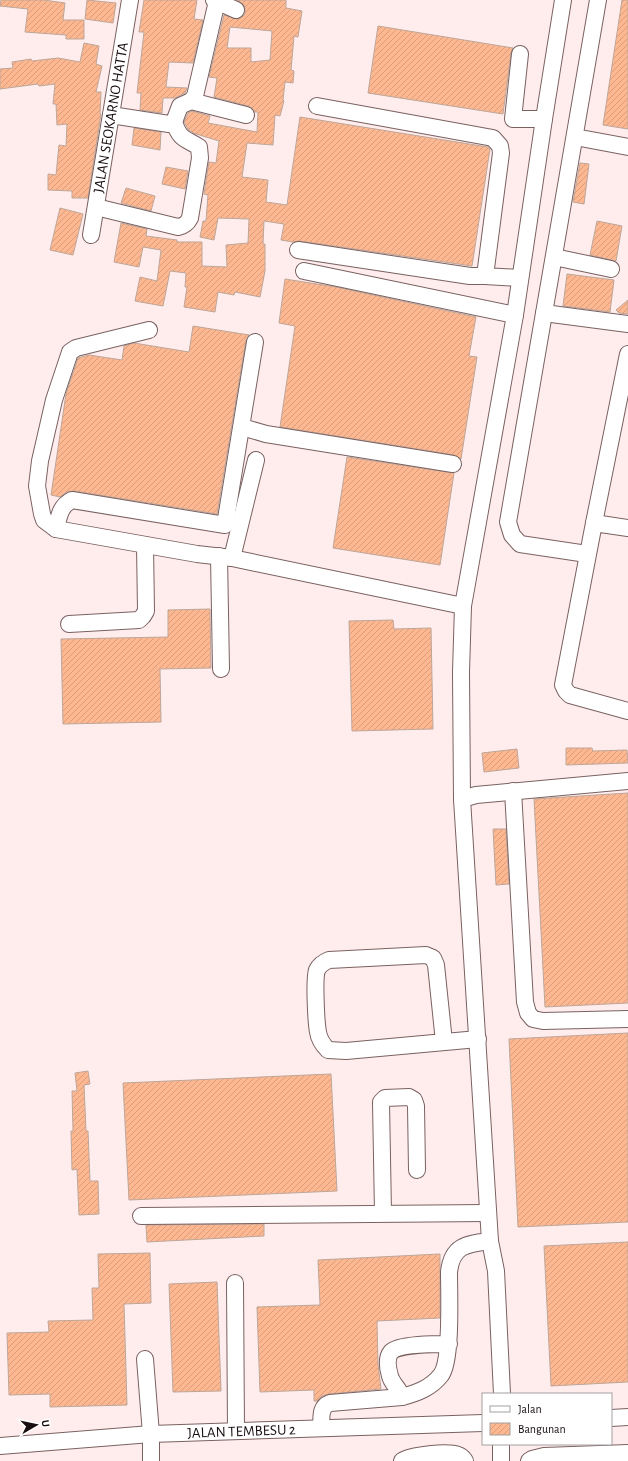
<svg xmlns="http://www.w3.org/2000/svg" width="628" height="1461" font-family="'Alegreya Sans',sans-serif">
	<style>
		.building { fill: url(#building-hatch); stroke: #bda699; fill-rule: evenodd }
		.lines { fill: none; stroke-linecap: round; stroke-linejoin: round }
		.minor-casing { stroke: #7a6161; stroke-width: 18 }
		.minor { stroke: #fff; stroke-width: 16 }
		.labels { text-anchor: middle; stroke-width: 3.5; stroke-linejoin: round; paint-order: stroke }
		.street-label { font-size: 15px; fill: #180e0f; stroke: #fff }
	</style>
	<defs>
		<pattern id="building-hatch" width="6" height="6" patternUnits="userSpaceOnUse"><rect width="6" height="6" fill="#feb891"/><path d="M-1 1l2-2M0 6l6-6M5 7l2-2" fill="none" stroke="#d99d7c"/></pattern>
	</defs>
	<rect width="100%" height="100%" fill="#ffeded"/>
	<g class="building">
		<polygon points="1,0 44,0 65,3 63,20 84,20 84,39 66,39 66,35 25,32 28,9 0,6"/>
		<polygon points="87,0 116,3 113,23 85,19"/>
		<polygon points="144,0 197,0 194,19 203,20 193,63 169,62 166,87 187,88 185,93 175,98 163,98 162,113 140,110 141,93 137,93 144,32 139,32"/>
		<path d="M237 0H286V8L302 11 298 37 294 36 291 70 294 71 293 83 285 82 283 100 284 101 280 116 275 115 273 145 247 143 242 177 268 180 266 202 287 205 300 117 488 147 490 149 472 266 299 241 293 242 281 240 284 224 264 221 263 244H265V271L260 297 235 292 234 295 218 292 215 312 184 307 187 287H185L186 273 170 271 163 306 135 301 140 277 157 281 161 250 143 247 139 267 114 262 121 223 147 229 146 236 177 240V242H202V266L227 267 226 245 248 243 249 219 218 218 214 240 200 237 203 221H206L208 195 204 194 209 162 216 163 219 141 193 133 188 129 184 122 188 113 192 111 210 116 208 123 257 132 258 112H255L252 108 248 106 214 97 217 78 209 77 224 15 237 19 242 17 245 14V9L244 5ZM230 27 272 31 270 60 251 62V48H227Z"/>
		<polygon points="622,0 628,0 628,129 603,125"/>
		<polygon points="378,26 513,48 511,53 503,114 368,93"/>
		<polygon points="84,43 99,46 96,64 102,66 96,92 101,92 100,114 101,114 88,198 72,198 72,191 48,190 48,174 56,175 59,145 66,146 67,124 57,125 56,104 53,104 55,84 39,86 38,84 0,89 0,69 13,68 12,62 31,59 32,61 58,58 80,62"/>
		<polygon points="134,128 161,132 160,150 132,145"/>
		<polygon points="580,163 589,164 584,204 573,202"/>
		<polygon points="166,167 188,171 185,189 162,184"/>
		<polygon points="126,188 155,196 151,211 121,203"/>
		<polygon points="60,208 83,214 73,255 50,250"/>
		<polygon points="597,221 622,226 616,261 590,255"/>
		<polygon points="567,274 614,280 610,312 563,306"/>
		<polygon points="285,279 336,287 476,317 469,356 477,357 461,459 454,455 280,427 295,326 279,323"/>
		<polygon points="628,300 628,314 619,313 616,310"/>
		<polygon points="193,326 249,335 246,340 217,514 74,491 67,492 60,497 51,495 66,394 78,358 89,355 122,360 124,346 134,343 189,352"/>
		<polygon points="347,457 454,473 440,565 333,548"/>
		<polygon points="210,609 211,668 160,669 161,722 63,724 61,639 168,637 168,610"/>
		<polygon points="393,620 394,629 431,628 433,729 352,731 349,621"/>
		<polygon points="566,748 592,748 593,751 627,750 628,763 566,765"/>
		<polygon points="517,749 519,768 484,772 482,753"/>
		<polygon points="628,793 628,1003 545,1007 534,799"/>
		<polygon points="493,829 506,829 509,884 496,885"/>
		<polygon points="628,1033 628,1222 518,1227 509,1039"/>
		<polygon points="88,1071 90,1084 84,1085 86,1131 88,1131 90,1181 98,1181 99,1214 79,1215 77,1169 72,1170 71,1131 73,1131 72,1091 77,1091 75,1073"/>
		<polygon points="331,1074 337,1191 129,1200 123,1083"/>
		<polygon points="264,1224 264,1236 147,1242 146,1225"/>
		<polygon points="628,1242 628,1382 551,1386 544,1246"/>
		<polygon points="150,1253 151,1303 124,1304 127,1405 50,1407 50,1394 9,1395 7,1333 49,1332 48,1321 93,1320 92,1288 99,1288 98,1254"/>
		<polygon points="440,1254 440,1318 377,1321 378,1364 381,1389 329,1394 322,1396 317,1401 314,1401 314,1390 260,1392 257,1307 320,1305 318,1260"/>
		<polygon points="217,1282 221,1391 173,1392 169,1284"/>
	</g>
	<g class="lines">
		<g class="minor-casing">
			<g id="minor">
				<polyline points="214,0 236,10"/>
				<polyline points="520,54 513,119 544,119"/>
				<polyline points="191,101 246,115"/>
				<polyline points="317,106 493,138 500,146 501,153 485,276 519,278"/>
				<polyline points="111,115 169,124 174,122 180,106 191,101 195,96 217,1"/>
				<polyline points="575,137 628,147"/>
				<path d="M96 207 178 227C184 226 187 224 190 218L200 158 199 147C185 138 180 140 174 122"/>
				<path id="s1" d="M91 235 130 0"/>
				<polyline points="298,250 470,276 485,276"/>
				<polyline points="554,257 611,269"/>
				<polyline points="304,271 515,315"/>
				<polyline points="544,313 628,324"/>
				<polyline points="149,330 76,348 70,352 54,400 40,461 37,486 42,514 44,520 56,529 197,554 232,558 463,606"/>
				<polyline points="242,427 266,434 453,464"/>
				<polyline points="594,523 628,354"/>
				<polyline points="628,528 594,523 563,685 566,691 570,695 628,711"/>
				<path d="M56 529C59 516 60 506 72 500L225 525 255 342"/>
				<polyline points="587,554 520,544 512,535 508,522 598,0"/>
				<polyline points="219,556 221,669"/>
				<polyline points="232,558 256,460"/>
				<polyline points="69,624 139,620 143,616 146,611 145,545"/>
				<polyline points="513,791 525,1002 528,1013 533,1019 543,1021 628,1019"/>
				<polyline points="462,799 476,795 628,781"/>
				<path d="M444 1042 436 965 433 958 426 955 329 960C324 962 320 964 317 970 314 978 316 1021 318 1032 319 1039 323 1045 328 1050L346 1051 478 1039"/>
				<polyline points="383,1213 381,1102 385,1098 409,1097 414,1100 416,1106 417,1170"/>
				<polyline points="141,1216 488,1213"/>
				<polyline points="235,1283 236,1430"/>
				<path d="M449 1344C437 1344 398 1344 391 1352 386 1358 388 1369 390 1376 392 1384 399 1388 402 1397 417 1393 431 1388 441 1375 452 1361 449 1293 449 1272 452 1245 467 1244 490 1241"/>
				<polyline points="145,1359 151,1434 151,1461"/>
				<polyline points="502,1394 496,1271 490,1241 462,799 461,672 463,606 515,315 544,119 563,0"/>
				<polyline points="611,1418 628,1417"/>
				<path d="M321 1428C322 1418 319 1407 330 1403L402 1397"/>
				<polyline points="501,1444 501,1461"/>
				<path id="s2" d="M0 1446 151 1434 483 1423"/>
				<path d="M402 1461C411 1455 448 1451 458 1455 462 1456 463 1458 465 1461"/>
				<polyline points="529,1461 532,1459 544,1456 628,1453"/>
			</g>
		</g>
		<use href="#minor" class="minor"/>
	</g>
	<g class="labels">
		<g class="street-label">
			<text dy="5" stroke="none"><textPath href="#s1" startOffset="119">JALAN SEOKARNO HATTA</textPath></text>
			<text dy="5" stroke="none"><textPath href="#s2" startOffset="242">JALAN TEMBESU 2</textPath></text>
		</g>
	</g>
	<rect x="482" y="1393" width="130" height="52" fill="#ffffff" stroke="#a39f9f"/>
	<rect x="490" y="1406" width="20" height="6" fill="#ffffff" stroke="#a39f9f"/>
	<text x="518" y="1413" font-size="12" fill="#180e0f">Jalan</text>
	<rect x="490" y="1423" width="20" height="12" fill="url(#building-hatch)" stroke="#a39f9f"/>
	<text x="518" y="1433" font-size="12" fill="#180e0f">Bangunan</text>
	<g transform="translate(36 1425) rotate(81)" stroke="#ffffff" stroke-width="3" paint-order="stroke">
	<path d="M0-3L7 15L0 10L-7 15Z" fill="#180e0f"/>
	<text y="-6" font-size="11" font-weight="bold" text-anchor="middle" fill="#180e0f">U</text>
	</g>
</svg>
